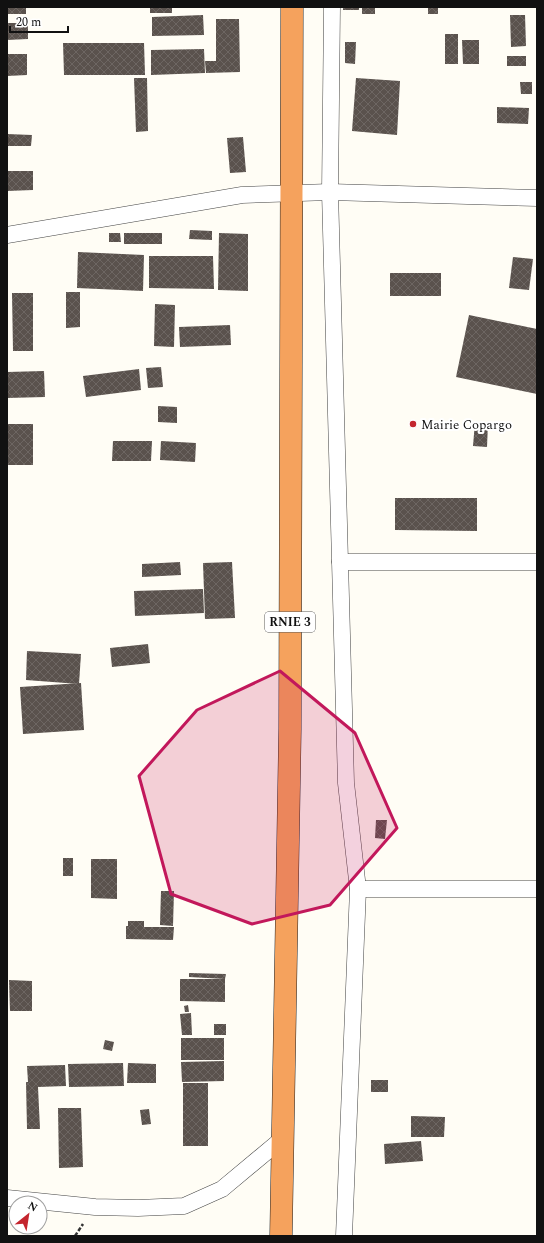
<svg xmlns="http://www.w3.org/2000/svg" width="544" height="1243" font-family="Spectral,serif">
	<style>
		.building { fill: url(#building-cross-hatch) }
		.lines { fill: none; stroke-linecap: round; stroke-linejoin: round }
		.street-casing { stroke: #444; stroke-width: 17 }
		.highway-casing { stroke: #222; stroke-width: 23 }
		.path { stroke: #333; stroke-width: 2.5; stroke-dasharray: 4 2; stroke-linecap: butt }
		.street { stroke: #fff; stroke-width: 16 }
		.highway { stroke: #f5a25d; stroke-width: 22 }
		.marked { fill: #c2185b; fill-opacity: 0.2; stroke: #c2185b; stroke-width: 3; stroke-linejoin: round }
		.poi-dot { fill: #c4262e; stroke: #fff; stroke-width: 1.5 }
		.labels { text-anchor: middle; stroke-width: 4; stroke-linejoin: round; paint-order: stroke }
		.shield { fill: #fff; stroke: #585858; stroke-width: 1 }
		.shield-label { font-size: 12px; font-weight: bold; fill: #111 }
		.poi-label { font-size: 13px; fill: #111; stroke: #fff; text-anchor: start }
	</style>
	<defs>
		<pattern id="building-cross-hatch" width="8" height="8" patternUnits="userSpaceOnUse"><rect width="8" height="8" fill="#5a524d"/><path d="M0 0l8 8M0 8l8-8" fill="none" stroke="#6d6662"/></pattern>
	</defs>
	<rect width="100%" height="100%" fill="#fffdf5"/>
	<g class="building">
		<rect x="7" y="7" width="19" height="7"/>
		<rect x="150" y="7" width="22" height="6"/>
		<rect x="343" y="7" width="16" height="3"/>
		<rect x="362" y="7" width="13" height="7"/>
		<rect x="428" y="7" width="10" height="7"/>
		<polygon points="203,15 204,35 152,36 152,17"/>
		<polygon points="510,15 525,15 526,46 511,47"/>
		<polygon points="216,19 239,19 240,72 206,73 205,61 216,61"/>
		<polygon points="7,23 28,23 28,39 7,40"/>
		<rect x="445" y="34" width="13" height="30"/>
		<polygon points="462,40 479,40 479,64 463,64"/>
		<polygon points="345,42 356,42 355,64 345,63"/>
		<polygon points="63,43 144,43 145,75 64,75"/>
		<polygon points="204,49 205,73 151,75 151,50"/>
		<polygon points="7,54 27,54 27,75 7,76"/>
		<rect x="507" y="56" width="19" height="10"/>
		<polygon points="134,78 147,78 148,131 136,132"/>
		<polygon points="356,78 400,81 397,135 352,131"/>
		<polygon points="520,82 532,82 532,94 521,94"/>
		<polygon points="497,107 529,108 528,124 497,123"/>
		<polygon points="7,134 32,135 31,146 7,146"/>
		<polygon points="243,137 246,172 230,173 227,138"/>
		<polygon points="7,171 33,171 33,190 7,191"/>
		<polygon points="190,230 212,231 212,240 189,239"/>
		<polygon points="109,233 120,233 121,242 109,242"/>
		<rect x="124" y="233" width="38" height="11"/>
		<polygon points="219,233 248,234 248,291 218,290"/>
		<polygon points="78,252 144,255 143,291 77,288"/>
		<polygon points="149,256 213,256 214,289 149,288"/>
		<polygon points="513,257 533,259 529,290 509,288"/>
		<rect x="390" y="273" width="51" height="23"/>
		<polygon points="66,292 80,292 80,327 66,328"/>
		<polygon points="12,293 33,293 33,351 13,351"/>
		<polygon points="155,304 175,305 174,347 154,346"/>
		<polygon points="469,315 537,329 537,394 456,377"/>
		<polygon points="230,325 231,345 180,347 179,327"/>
		<polygon points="161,367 163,387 148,388 146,368"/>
		<polygon points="139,369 141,390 86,397 83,376"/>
		<polygon points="44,371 45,397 7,398 7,372"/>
		<polygon points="158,406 177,407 177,423 158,422"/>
		<polygon points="475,422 488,423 487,447 473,446"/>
		<rect x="7" y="424" width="26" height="41"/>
		<polygon points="113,441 152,441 151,461 112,461"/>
		<polygon points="161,441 196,443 195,462 160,460"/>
		<polygon points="395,498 477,498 477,531 395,530"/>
		<polygon points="180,562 181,575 142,577 142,564"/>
		<polygon points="232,562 235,618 205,619 203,563"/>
		<polygon points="203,589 204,613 135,616 134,591"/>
		<polygon points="148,644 150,663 112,667 110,648"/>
		<polygon points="27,651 81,654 79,684 26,680"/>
		<polygon points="81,683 84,730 23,734 20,687"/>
		<polygon points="376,820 387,820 385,839 375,838"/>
		<rect x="63" y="858" width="10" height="18"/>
		<polygon points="91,859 117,859 117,899 91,898"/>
		<polygon points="161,891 174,891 173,926 160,925"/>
		<polygon points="128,921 144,921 144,927 174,927 173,940 126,939 126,926 128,926"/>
		<polygon points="189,973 226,974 225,979 189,977"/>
		<polygon points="180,979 225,979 225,1002 180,1001"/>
		<polygon points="9,980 32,981 32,1011 10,1011"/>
		<polygon points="188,1005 189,1012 185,1012 184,1006"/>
		<polygon points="191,1013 192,1035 182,1035 180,1014"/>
		<rect x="214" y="1024" width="12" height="11"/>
		<rect x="181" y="1038" width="43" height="22"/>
		<polygon points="105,1040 114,1042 112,1051 103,1049"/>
		<polygon points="224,1061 224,1081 182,1082 181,1062"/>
		<polygon points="123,1063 124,1086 69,1087 68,1064"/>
		<polygon points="128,1063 156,1064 156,1083 127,1083"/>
		<polygon points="65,1065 66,1086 38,1087 40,1129 27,1129 26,1082 28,1082 27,1066"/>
		<rect x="371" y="1080" width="17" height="12"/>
		<rect x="183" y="1083" width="25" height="63"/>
		<polygon points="58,1108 81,1108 83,1167 59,1168"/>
		<polygon points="149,1109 151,1124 142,1125 140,1110"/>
		<polygon points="411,1116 445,1117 444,1137 411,1137"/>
		<polygon points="421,1141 423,1161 385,1164 384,1144"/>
	</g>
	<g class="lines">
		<g class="street-casing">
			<g id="street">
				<polyline points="332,7 330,192 346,783 358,889 344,1236"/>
				<polyline points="7,235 242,195 330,192 537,198"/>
				<polyline points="340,562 537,562"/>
				<polyline points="358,889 537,889"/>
				<polyline points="7,1198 95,1207 138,1208 184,1206 222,1189 282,1139"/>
			</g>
		</g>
		<g class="highway-casing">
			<polyline id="highway" points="281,1236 290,729 292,7"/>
		</g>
		<polyline class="path" points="75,1236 83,1224"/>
		<use href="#street" class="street"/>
		<use href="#highway" class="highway"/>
	</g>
	<path class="marked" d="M280 671 355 733 397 828 330 905 252 924 171 894 139 776 197 710Z"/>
	<circle class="poi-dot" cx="413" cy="424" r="4"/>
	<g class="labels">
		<rect class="shield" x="265" y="612" width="50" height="20" rx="3"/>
		<g class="shield-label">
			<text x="290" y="626">RNIE 3</text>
		</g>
		<g class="poi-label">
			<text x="421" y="429">Mairie Copargo</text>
		</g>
	</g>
	<rect width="544" height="1243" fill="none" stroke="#111111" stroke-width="16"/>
	<g transform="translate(28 1215) rotate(30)"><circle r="19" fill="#ffffff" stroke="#a0a0a0"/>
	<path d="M0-3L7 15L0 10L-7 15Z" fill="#c4262e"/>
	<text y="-6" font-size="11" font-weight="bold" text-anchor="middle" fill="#111111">N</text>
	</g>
	<path d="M10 26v6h58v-6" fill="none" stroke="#111111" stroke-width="2"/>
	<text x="16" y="26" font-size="12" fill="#111111" stroke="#ffffff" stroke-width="3" paint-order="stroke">20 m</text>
</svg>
